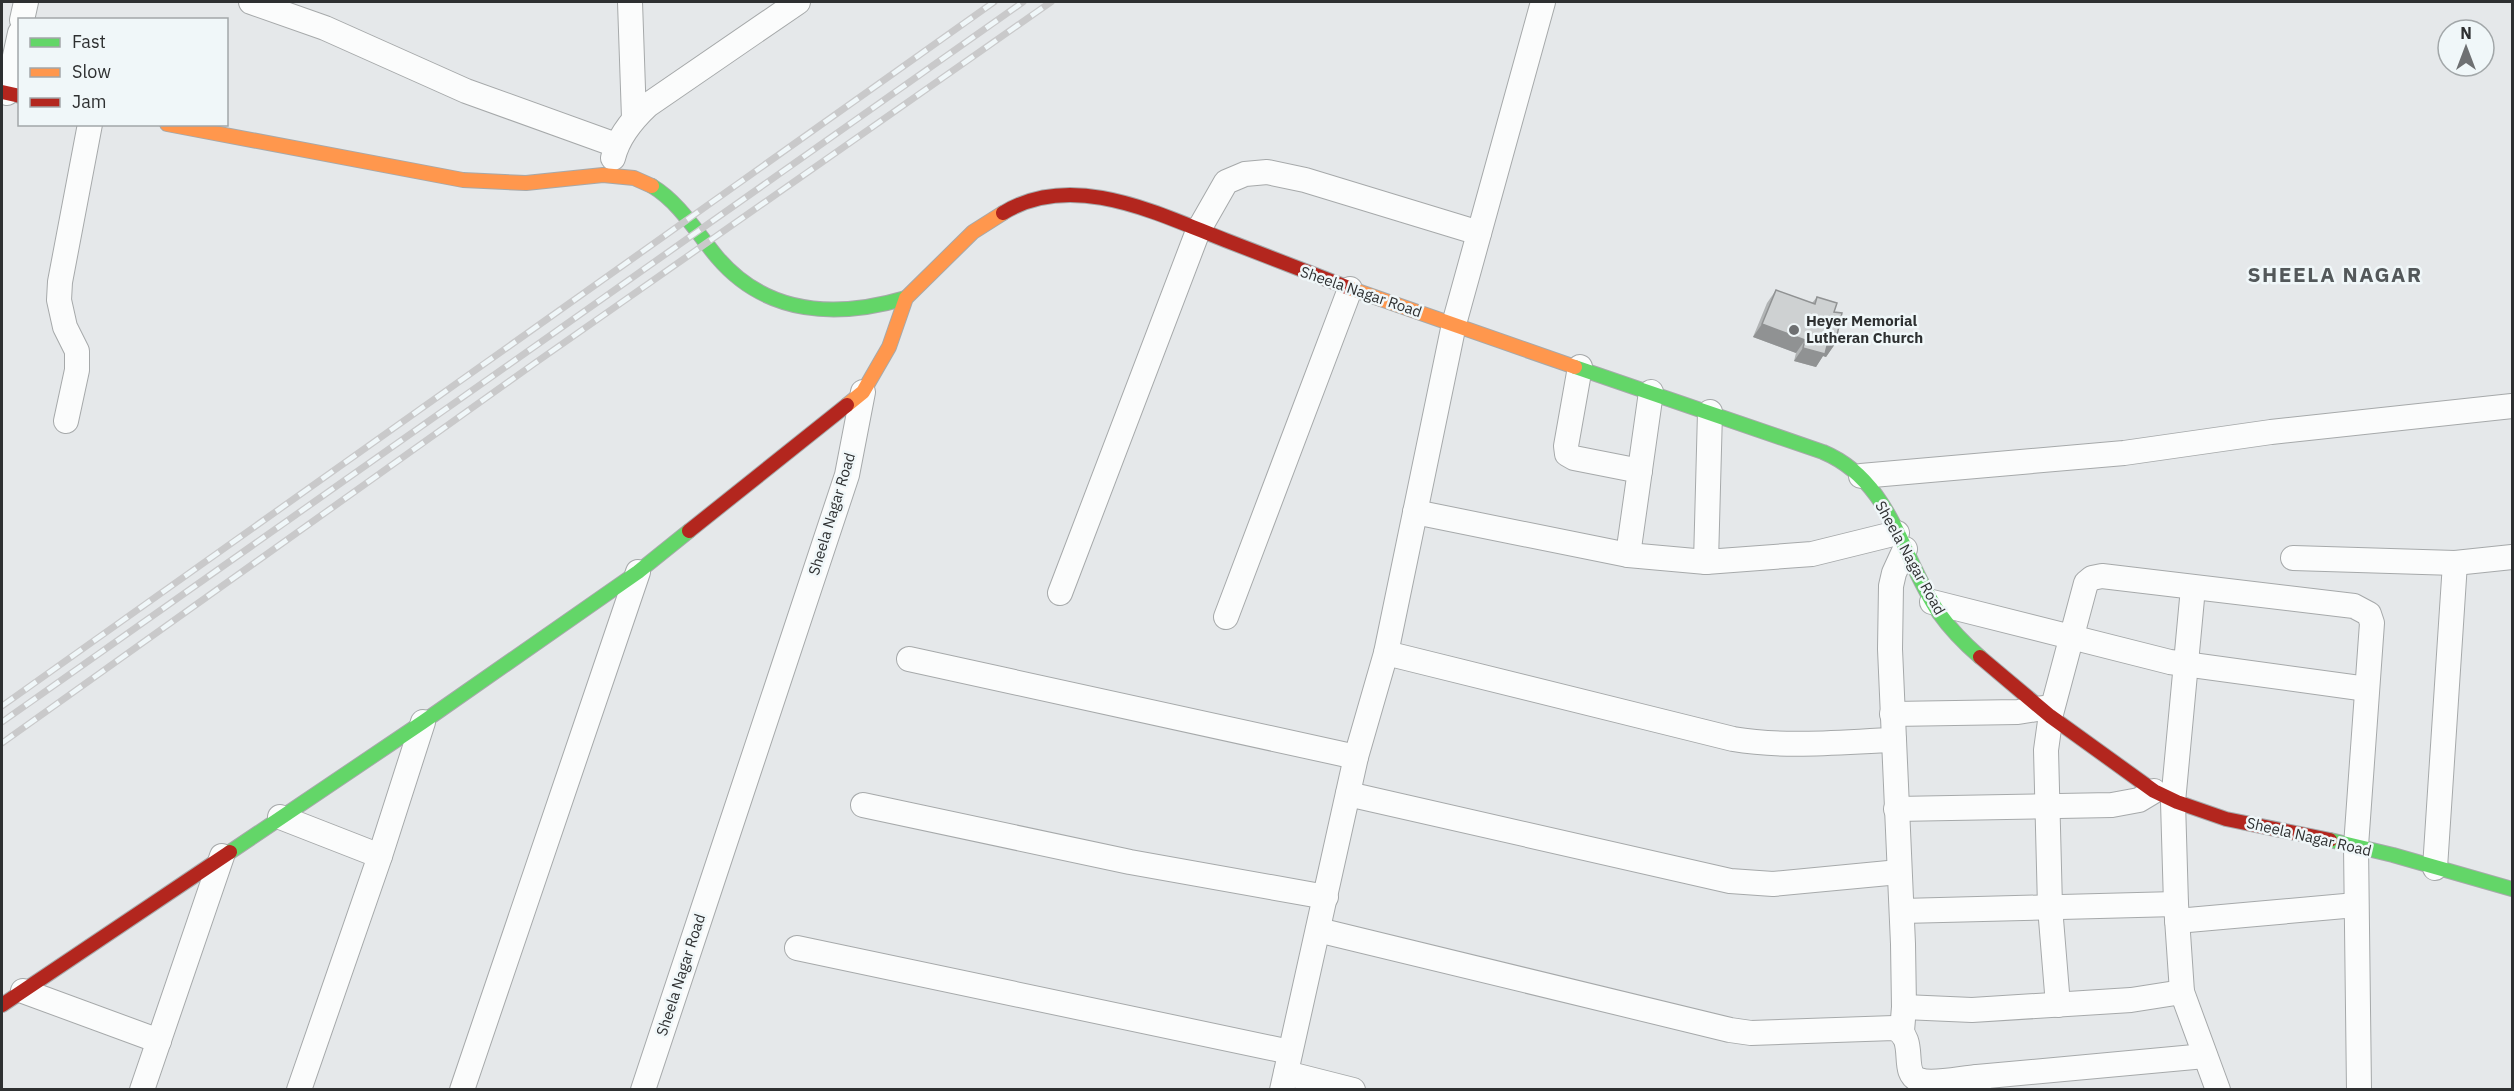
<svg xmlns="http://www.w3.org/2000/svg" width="2514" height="1091" font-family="'IBM Plex Sans',sans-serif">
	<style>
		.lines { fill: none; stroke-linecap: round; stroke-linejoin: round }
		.street-casing { stroke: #a6a9aa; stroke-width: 26 }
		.fast-casing { stroke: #a6a9aa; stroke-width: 16 }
		.slow-casing { stroke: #a6a9aa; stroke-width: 16 }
		.jam-casing { stroke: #a6a9aa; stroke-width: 16 }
		.street { stroke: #fbfcfc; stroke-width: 24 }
		.fast { stroke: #63d668; stroke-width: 14 }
		.slow { stroke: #ff974d; stroke-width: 14 }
		.jam { stroke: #b3261e; stroke-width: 14 }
		.rail-casing { stroke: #c9c9ca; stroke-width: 7 }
		.rail { stroke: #f0f7f9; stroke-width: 4.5; stroke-dasharray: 14; stroke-linecap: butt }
		.wall { fill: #b1b4b5 }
		.shaded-wall { fill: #909293 }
		.building { fill: #ced1d2; stroke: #909293; stroke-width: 1.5 }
		.poi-dot { fill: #6e7072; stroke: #f0f7f9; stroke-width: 2 }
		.labels { text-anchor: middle; stroke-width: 5; stroke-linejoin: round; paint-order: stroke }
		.street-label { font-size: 15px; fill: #2e3031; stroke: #f0f7f9 }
		.poi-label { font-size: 15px; font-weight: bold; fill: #2e3031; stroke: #f0f7f9; text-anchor: start }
		.district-label { font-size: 21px; font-weight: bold; letter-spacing: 1.5px; fill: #53585a; stroke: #f0f7f9 }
	</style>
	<rect width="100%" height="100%" fill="#e5e8ea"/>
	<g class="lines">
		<g class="street-casing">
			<g id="street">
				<polyline points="251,2 325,28 466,91 616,145"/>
				<polyline points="630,2 634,118"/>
				<polyline points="22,20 26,2"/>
				<polyline points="7,93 20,33"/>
				<path d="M613 158C618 137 632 120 648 105L798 2"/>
				<polyline points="1580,367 1566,446 1567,454 1574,458 1640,471"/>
				<polyline points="66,421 77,370 77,351 65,327 59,300 60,282 90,124"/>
				<polyline points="1861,476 2124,453 2271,432 2512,406"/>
				<polyline points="1415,512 1628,555 1706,562 1812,554 1897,533"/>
				<polyline points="1628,555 1651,392"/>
				<polyline points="2293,558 2455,563 2512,557"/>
				<polyline points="1706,562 1710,412"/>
				<polyline points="2193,588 2173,802 2176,904 2182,992 2218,1090"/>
				<polyline points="1060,593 1198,231 1226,182 1245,174 1267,172 1305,180 1479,233"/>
				<polyline points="1932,602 2170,662 2367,689"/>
				<polyline points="1226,617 1350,289"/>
				<path d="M1386 653 1733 739C1786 748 1840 742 1894 740"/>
				<polyline points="909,659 1356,757"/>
				<polyline points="1892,714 2018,712 2043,708"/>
				<polyline points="1348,794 1730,881 1773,884 1899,872"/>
				<polyline points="863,805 1130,862 1326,897"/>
				<polyline points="1896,809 2112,805 2139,800 2154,791"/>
				<polyline points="280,817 380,856"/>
				<polyline points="2435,868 2455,563"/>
				<polyline points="1902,911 2176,904"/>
				<polyline points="2177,921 2356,905"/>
				<path d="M1318 930 1730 1030 1751 1033 1894 1028C1919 1038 1899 1073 1919 1080 1932 1085 1962 1078 1977 1077L1979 1090"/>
				<polyline points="797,948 1290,1052"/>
				<polyline points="23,991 159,1041"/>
				<polyline points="2058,1005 2050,907 2046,750 2051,714 2086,583 2092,578 2102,576 2354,606 2369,614 2372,623 2356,846 2359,1090"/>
				<polyline points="1904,1007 1972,1010 2131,1000 2182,992"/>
				<polyline points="1902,1031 1904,1007 1903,944 1890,649 1891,586 1894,573 1905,549"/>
				<polyline points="1286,1073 1353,1090"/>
				<polyline points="1977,1077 2205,1056"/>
				<polyline points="142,1090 222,856"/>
				<polyline points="299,1090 380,856 423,722"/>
				<polyline points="462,1090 638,572"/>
				<polyline points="643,1090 847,475 863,392"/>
				<polyline points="1282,1090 1356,757 1386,653 1454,324 1543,2"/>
			</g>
		</g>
		<g class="fast-casing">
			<g id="fast">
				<path d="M652 186C680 203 697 233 717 257 767 316 838 318 906 298"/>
				<path d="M1575 367 1823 452C1892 481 1901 557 1939 613 1951 630 1965 644 1980 657"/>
				<polyline points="2330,840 2393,855 2512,889"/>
				<polyline points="230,852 423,722 638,572 689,531"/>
			</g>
		</g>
		<g class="slow-casing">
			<g id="slow">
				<polyline points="167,124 463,180 526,183 603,175 634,178 652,186"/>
				<polyline points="1349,288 1575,367"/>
				<polyline points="847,405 863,392 889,347 906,298 973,232 1003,213"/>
			</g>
		</g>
		<g class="jam-casing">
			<g id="jam">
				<polyline points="2,92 20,96"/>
				<path d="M1003 213C1073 170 1158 214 1225 240 1266 256 1308 272 1349 288"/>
				<polyline points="689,531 847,405"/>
				<polyline points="1980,657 2050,716 2154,791 2177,802 2226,819 2330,840"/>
				<polyline points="2,1005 230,852"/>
			</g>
		</g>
		<use href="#street" class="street"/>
		<use href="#fast" class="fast"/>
		<use href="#slow" class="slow"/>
		<use href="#jam" class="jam"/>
		<g class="rail-casing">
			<g id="rail">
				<polyline points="2,706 994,2"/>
				<polyline points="2,722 1023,2"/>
				<polyline points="2,743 535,363 1051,2"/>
			</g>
		</g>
		<use href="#rail" class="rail"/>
	</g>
	<polygon class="wall" points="1776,290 1812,303 1817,297 1834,312 1835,344 1826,357 1823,356 1816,367 1794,361 1796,353 1753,337 1767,303"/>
	<g class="shaded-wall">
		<polygon points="1762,324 1805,340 1796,353 1753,337"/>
		<polygon points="1828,342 1835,344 1826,357 1823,356 1816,367 1794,361 1803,348"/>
	</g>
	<polygon class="building" points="1776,290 1815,304 1817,297 1837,303 1834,312 1842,313 1835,344 1828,342 1825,354 1803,348 1805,340 1762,324"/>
	<circle class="poi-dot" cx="1794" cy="330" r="6"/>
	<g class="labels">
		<g class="street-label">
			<text transform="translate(1361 292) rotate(19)" y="5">Sheela Nagar Road</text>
			<text transform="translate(832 514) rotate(-73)" y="5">Sheela Nagar Road</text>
			<text transform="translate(1910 558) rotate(61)" y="5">Sheela Nagar Road</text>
			<text transform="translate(2309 837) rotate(13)" y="5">Sheela Nagar Road</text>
			<text transform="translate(681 975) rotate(-72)" y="5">Sheela Nagar Road</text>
		</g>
		<g class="poi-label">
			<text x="1806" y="326">Heyer Memorial<tspan x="1806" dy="17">Lutheran Church</tspan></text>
		</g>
		<g class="district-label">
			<text x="2335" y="282">SHEELA NAGAR</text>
		</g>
	</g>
	<rect width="2514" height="1091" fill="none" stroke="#2e3031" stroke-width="6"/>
	<rect x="18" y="18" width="210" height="108" fill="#f0f7f9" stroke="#a2a7a9" stroke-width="1.5"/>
	<rect x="30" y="38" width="30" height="9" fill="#63d668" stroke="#a2a7a9" stroke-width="1.5"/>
	<text x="72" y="48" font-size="18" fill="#2e3031">Fast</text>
	<rect x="30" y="68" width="30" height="9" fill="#ff974d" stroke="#a2a7a9" stroke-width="1.5"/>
	<text x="72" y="78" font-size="18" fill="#2e3031">Slow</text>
	<rect x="30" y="98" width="30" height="9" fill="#b3261e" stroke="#a2a7a9" stroke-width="1.5"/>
	<text x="72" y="108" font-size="18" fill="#2e3031">Jam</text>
	<g transform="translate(2466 48)"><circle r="28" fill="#f0f7f9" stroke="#a2a7a9" stroke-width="1.5"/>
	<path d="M0-4.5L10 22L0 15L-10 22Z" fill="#6e7072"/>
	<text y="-9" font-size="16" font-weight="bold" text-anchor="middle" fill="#2e3031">N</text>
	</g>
</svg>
